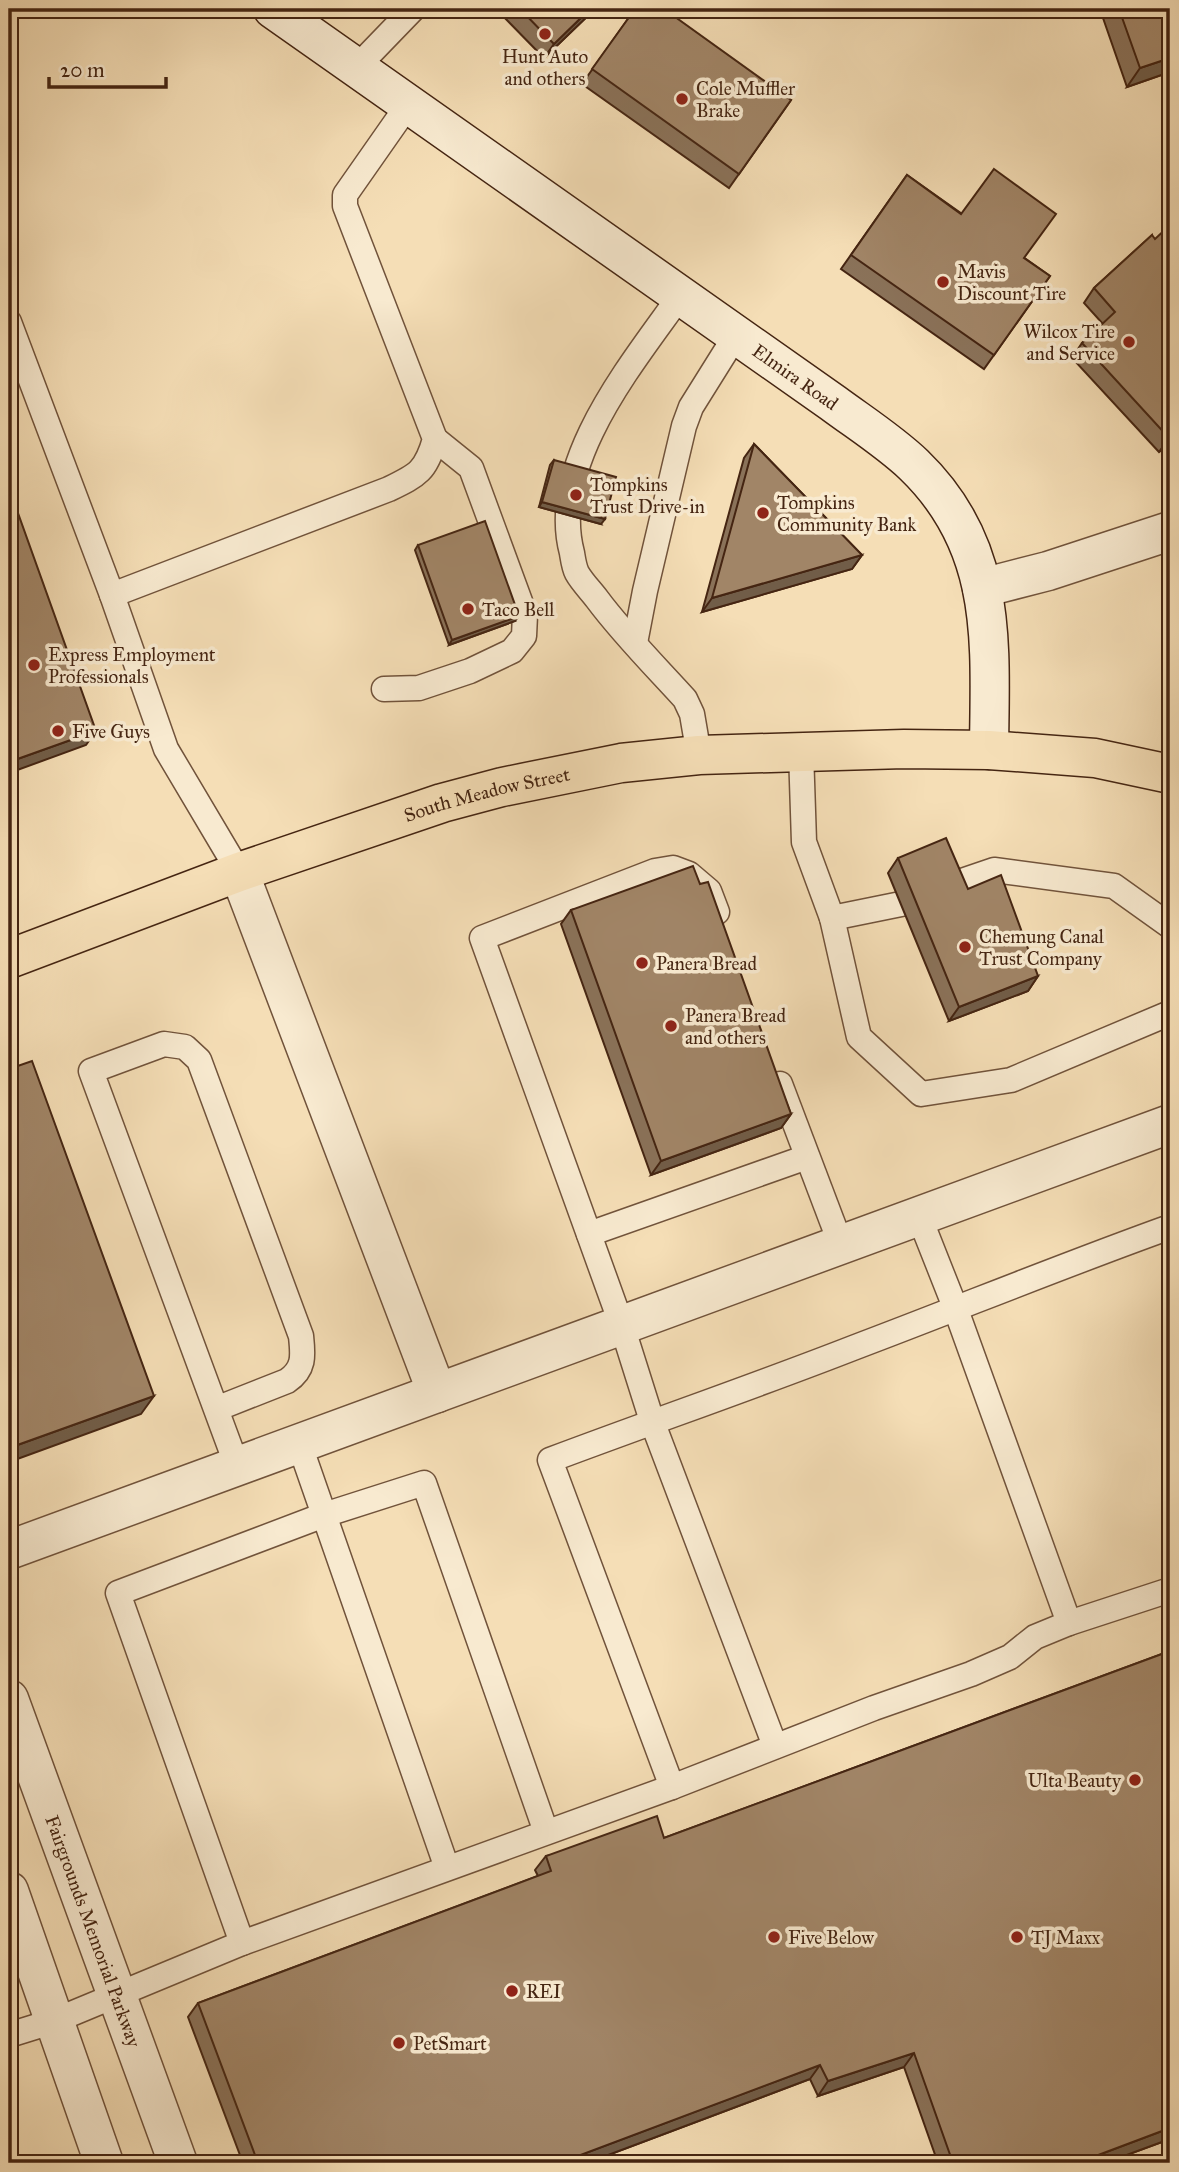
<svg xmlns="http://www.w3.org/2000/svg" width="1179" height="2172" font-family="'IM FELL Great Primer',serif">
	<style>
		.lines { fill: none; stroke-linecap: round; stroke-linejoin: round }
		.lane-casing { stroke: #71533b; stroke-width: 27 }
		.street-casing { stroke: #71533b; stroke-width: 41 }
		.secondary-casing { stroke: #452512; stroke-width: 41 }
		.highway-casing { stroke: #452512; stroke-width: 41 }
		.lane { stroke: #f8ead0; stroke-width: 24 }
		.street { stroke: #f8ead0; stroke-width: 38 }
		.secondary { stroke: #f8ead0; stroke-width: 38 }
		.highway { stroke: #f5deb6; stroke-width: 38 }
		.wall { fill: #8a7259; stroke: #452512; stroke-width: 2 }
		.shaded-wall { fill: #715d48; stroke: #452512; stroke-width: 2 }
		.building { fill: #a18567; stroke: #452512; stroke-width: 2 }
		.poi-dot { fill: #8f2418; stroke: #f8ead0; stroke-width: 2.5 }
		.labels { text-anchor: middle; stroke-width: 7; stroke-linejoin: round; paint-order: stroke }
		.poi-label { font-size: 19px; fill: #452512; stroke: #f8ead0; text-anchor: start }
		.street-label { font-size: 19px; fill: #452512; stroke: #f8ead0 }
	</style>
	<rect width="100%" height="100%" fill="#f5deb6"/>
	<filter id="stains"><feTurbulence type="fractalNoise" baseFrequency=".00286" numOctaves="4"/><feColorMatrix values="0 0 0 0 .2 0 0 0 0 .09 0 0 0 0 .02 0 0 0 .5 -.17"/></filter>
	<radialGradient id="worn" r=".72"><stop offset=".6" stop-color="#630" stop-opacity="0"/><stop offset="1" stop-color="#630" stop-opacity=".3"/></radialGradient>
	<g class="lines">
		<g class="lane-casing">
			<g id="lane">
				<polyline points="356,68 413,9"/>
				<path d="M680 296C632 364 548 464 572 553 573 559 574 567 577 573 582 582 591 591 597 599 623 634 655 666 685 699L692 714 699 755"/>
				<polyline points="9,322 112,595 166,749 239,872"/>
				<path d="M112 595 389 489C418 475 426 471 435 439L345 206V195L408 105"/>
				<polyline points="635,643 645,591 684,426 691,407 736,335"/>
				<polyline points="384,689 419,688 470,671 512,651 524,636 525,615 471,468 435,439"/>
				<polyline points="801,751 804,842 832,918 901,904"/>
				<polyline points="950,885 994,870 1114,886 1170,926"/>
				<polyline points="717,912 709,891 689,874 673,868 655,871 482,938 622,1326 652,1421 775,1746"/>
				<polyline points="832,918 859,1037 921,1094 1011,1080 1170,1013"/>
				<polyline points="780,1084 841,1245"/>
				<polyline points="919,1216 955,1307 1069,1623"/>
				<polyline points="589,1234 807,1157"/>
				<path d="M216 1409 287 1381C305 1369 303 1355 301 1336L199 1060 185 1047 164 1044 91 1071 237 1466"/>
				<polyline points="299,1443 447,1868"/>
				<path d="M672 1787 550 1460C651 1422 753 1387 853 1348 959 1308 1064 1265 1170 1227"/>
				<polyline points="242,1943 118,1593 324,1515 424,1483 546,1832"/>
				<polyline points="9,2035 54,2021 242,1943 672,1787 874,1708 971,1674 1010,1657 1035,1637 1069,1623 1170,1590"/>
			</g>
		</g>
		<g class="street-casing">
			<g id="street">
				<polyline points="982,588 1048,571 1170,531"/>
				<polyline points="239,872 437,1393"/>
				<polyline points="9,1550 1170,1124"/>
				<path id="s1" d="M9 1699 178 2163"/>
				<polyline points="9,1891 104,2163"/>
			</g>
		</g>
		<g class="secondary-casing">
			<g id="secondary">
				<path id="s2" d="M273 9 833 403C860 423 890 442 914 465 999 547 990 643 989 750"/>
			</g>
		</g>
		<g class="highway-casing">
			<g id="highway">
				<path id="s3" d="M9 959 239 872 442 803 502 787 621 763 699 755 904 749 989 750 1095 758 1170 774"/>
			</g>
		</g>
		<use href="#lane" class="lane"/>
		<use href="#street" class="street"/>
		<use href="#secondary" class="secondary"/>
		<use href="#highway" class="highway"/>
	</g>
	<g class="wall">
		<polygon points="496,9 595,9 544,58"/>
		<polygon points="635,9 791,100 729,188 582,84"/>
		<polygon points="1110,9 1170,9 1170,72 1127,87 1103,18"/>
		<polygon points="907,175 1050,276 984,369 841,269"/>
		<polygon points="1152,235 1170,442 1159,452 1072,358 1082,343 1103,324 1084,303 1094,288"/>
		<polygon points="754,444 862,555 852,569 702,612 744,458"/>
		<polygon points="554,460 601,524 539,507 550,465"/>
		<polygon points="418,545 515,621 449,645 415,550"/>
		<polygon points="898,858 968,889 1038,976 1028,991 949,1021 888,873"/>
		<polygon points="700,884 791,1114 781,1128 651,1175 561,924 571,910"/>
		<polygon points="1170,1651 1170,2139 1105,2163 938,2163 904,2067 818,2096 810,2079 587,2163 243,2163 188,2017 198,2003 538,1876 535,1870 546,1856 664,1838"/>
	</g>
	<g class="shaded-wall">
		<polygon points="590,9 595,9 544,58 554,44"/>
		<polygon points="1170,58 1170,72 1127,87 1140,68"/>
		<polygon points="1170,437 1170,442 1159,452 1169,438"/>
		<polygon points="542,502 605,519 601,524 539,507"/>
		<polygon points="862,555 852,569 702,612 712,598"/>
		<polygon points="519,616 515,621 449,645 452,640"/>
		<polygon points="96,731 86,745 9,773 9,762"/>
		<polygon points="1038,976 1028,991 949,1021 959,1007"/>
		<polygon points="791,1114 781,1128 651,1175 661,1161"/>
		<polygon points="154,1396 141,1414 9,1462 9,1448"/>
		<polygon points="914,2053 904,2067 818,2096 828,2081"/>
		<polygon points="820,2065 810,2079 587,2163 571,2163 575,2157"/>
		<polygon points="1170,2128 1170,2139 1105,2163 1077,2163"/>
	</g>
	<g class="building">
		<polygon points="520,9 590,9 554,44"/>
		<polygon points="635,9 664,9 791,100 739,174 592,69"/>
		<polygon points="1119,9 1170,9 1170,58 1140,68"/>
		<polygon points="994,169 1056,214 1024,258 1050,276 994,355 851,255 907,175 961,214"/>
		<polygon points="1170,225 1170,437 1169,438 1082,343 1115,312 1094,288 1152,235 1155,239"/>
		<polygon points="754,444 862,555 712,598"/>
		<polygon points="554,460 616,477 605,519 542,502"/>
		<polygon points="9,488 96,731 9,762"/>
		<polygon points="485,521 519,616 452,640 418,545"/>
		<polygon points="946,838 968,889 1001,875 1038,976 959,1007 898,858"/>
		<polygon points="693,866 700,884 708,882 791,1114 661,1161 571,910"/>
		<polygon points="32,1061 154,1396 9,1448 9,1069"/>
		<polygon points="1170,1651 1170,2128 1077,2163 953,2163 914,2053 828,2081 820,2065 575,2157 578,2163 258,2163 198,2003 551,1871 546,1856 657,1816 664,1838"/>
	</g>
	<g class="poi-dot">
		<circle cx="545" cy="34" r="7"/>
		<circle cx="682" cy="99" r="7"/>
		<circle cx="943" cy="282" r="7"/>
		<circle cx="1129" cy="342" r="7"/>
		<circle cx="576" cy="495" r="7"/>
		<circle cx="763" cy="513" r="7"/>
		<circle cx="468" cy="609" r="7"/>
		<circle cx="34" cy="665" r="7"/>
		<circle cx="58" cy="731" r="7"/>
		<circle cx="965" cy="947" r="7"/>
		<circle cx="642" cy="963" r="7"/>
		<circle cx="671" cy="1026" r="7"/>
		<circle cx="1135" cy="1780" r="7"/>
		<circle cx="774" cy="1937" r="7"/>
		<circle cx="1017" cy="1937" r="7"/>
		<circle cx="512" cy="1991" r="7"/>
		<circle cx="399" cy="2043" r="7"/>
	</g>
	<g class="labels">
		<g class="poi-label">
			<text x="545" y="63" text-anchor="middle">Hunt Auto<tspan x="545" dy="22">and others</tspan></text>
			<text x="696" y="95">Cole Muffler<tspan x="696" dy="22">Brake</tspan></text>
			<text x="957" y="278">Mavis<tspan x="957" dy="22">Discount Tire</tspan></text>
			<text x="1115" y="338" text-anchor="end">Wilcox Tire<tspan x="1115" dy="22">and Service</tspan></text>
			<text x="590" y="491">Tompkins<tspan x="590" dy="22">Trust Drive-in</tspan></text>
			<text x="777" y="509">Tompkins<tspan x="777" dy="22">Community Bank</tspan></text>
			<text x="482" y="616">Taco Bell</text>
			<text x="48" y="661">Express Employment<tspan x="48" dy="22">Professionals</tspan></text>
			<text x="72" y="738">Five Guys</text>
			<text x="979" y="943">Chemung Canal<tspan x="979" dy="22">Trust Company</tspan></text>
			<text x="656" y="970">Panera Bread</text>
			<text x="685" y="1022">Panera Bread<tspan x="685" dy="22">and others</tspan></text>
			<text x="1121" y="1787" text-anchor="end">Ulta Beauty</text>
			<text x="788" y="1944">Five Below</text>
			<text x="1031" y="1944">TJ Maxx</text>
			<text x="526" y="1998">REI</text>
			<text x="413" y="2050">PetSmart</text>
		</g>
		<g class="street-label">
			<text dy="7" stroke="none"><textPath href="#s2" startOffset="639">Elmira Road</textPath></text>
			<text dy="7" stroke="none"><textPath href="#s3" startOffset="506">South Meadow Street</textPath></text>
			<text dy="7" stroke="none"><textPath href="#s1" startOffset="247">Fairgrounds Memorial Parkway</textPath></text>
		</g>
	</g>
	<rect width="1179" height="2172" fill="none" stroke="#f5deb6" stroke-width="35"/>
	<rect x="10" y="10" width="1158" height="2151" fill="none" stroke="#452512" stroke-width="3.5"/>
	<rect x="18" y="18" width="1144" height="2137" fill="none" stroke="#452512" stroke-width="2"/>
	<path d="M49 77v10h117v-10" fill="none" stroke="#452512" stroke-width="3.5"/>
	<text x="60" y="77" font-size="21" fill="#452512" stroke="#f8ead0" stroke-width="5" paint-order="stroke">20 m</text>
	<rect width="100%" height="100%" filter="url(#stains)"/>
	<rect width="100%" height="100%" fill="url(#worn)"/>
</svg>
